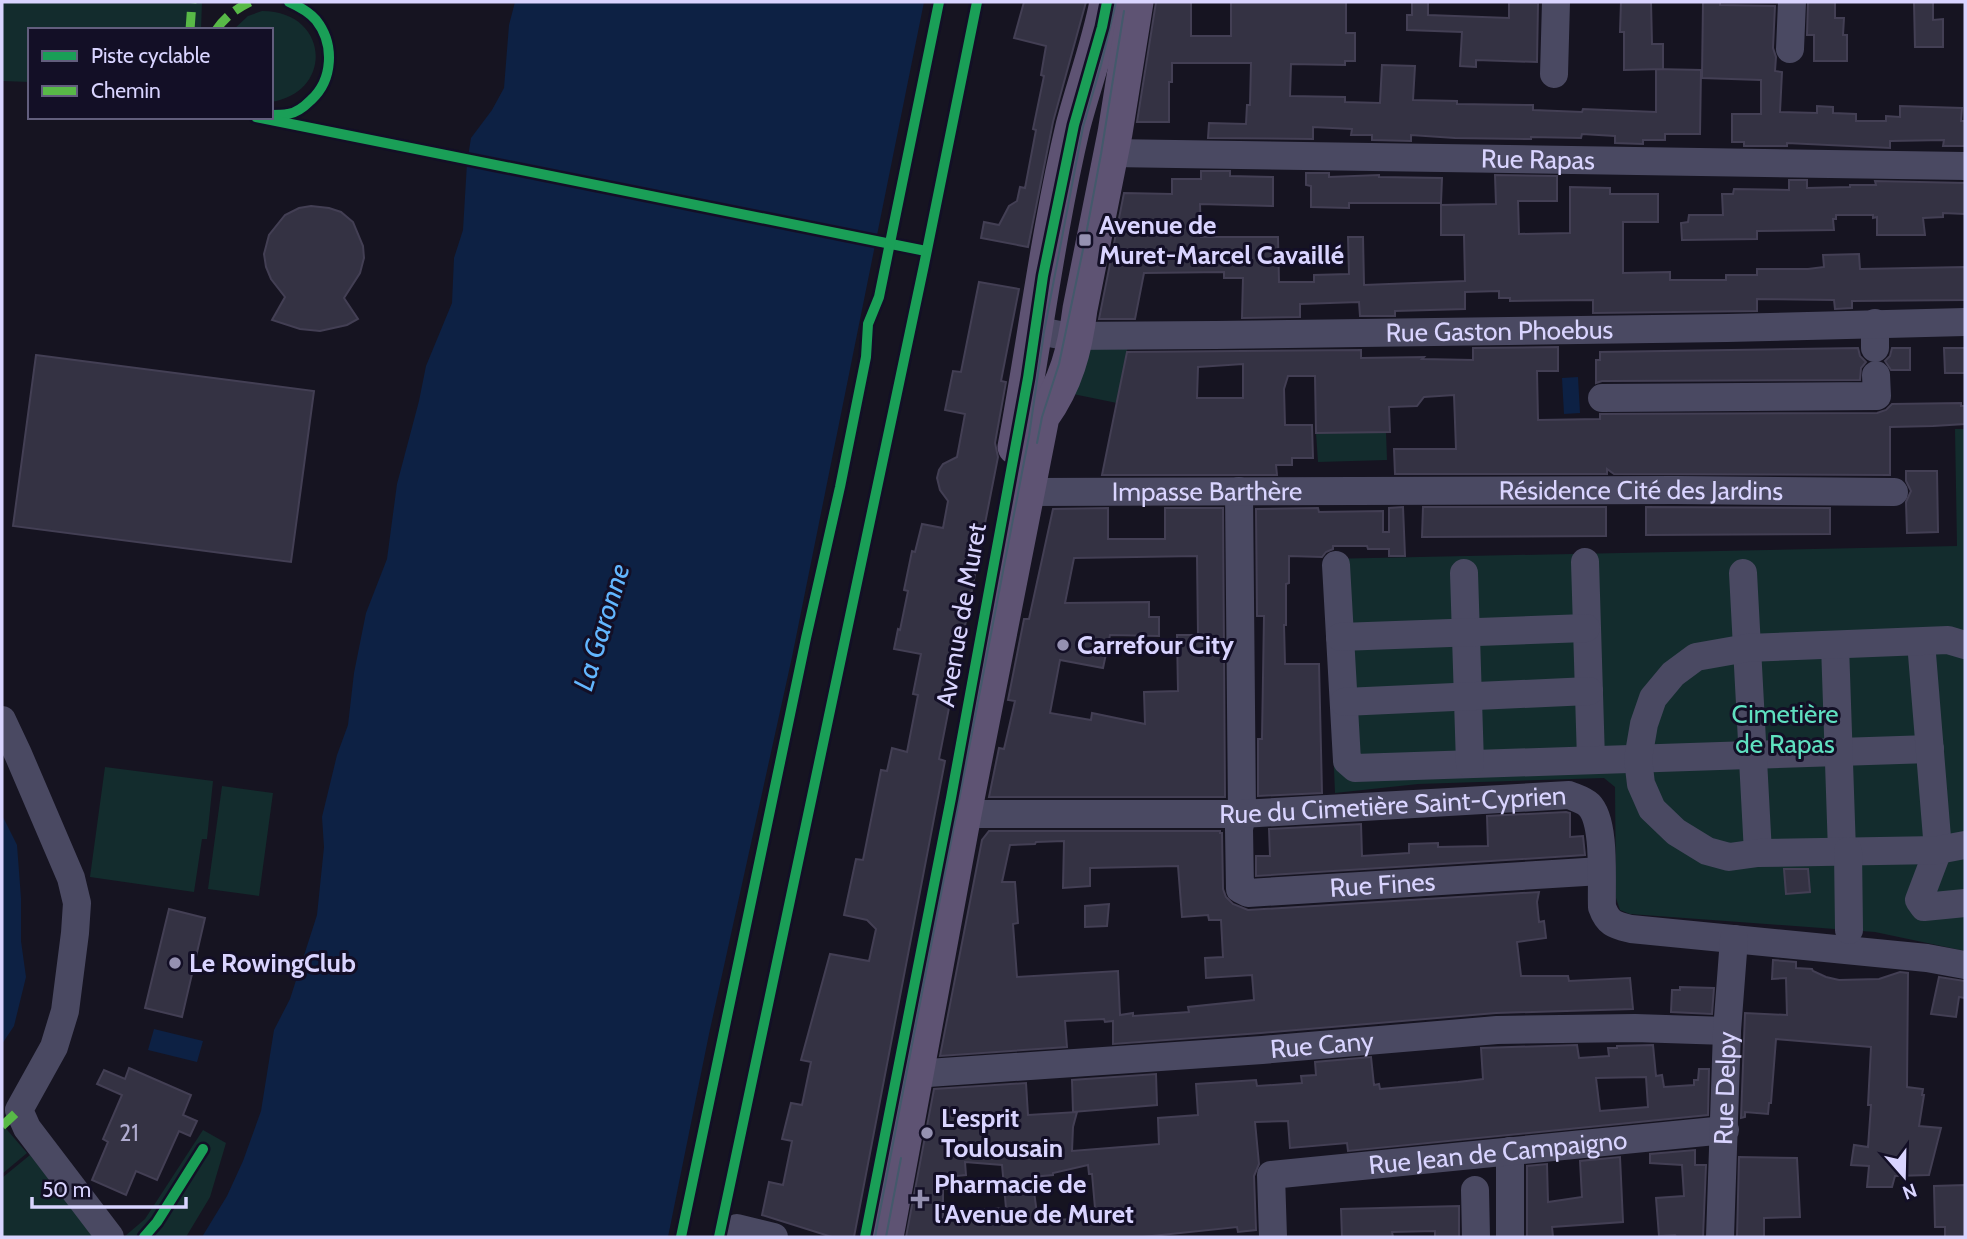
<svg xmlns="http://www.w3.org/2000/svg" width="1967" height="1239" font-family="Cabin,sans-serif">
	<style>
		.green { fill: #132c2d }
		.water { fill: #0d2144 }
		.building { fill: #343243; stroke: #433f54; stroke-width: 2; fill-rule: evenodd }
		.lines { fill: none; stroke-linecap: round; stroke-linejoin: round }
		.minor { stroke: #4a4962; stroke-width: 28 }
		.major { stroke: #5e5373; stroke-width: 35 }
		.tram { stroke: #43596b; stroke-width: 2 }
		.quiet { stroke: #58b947; stroke-width: 9; stroke-dasharray: 18 9; stroke-linecap: butt }
		.cycleway-casing { stroke: #130f26; stroke-width: 15 }
		.cycleway { stroke: #1a9f57; stroke-width: 10 }
		.poi-dot { fill: #9591b1; stroke: #130f26; stroke-width: 2.5 }
		.labels { text-anchor: middle; stroke-width: 6; stroke-linejoin: round; paint-order: stroke }
		.number-label { font-size: 23px; fill: #b0acd0 }
		.street-label { font-size: 26px; fill: #d9d4ff; stroke: #130f26 }
		.poi-label { font-size: 26px; font-weight: bold; fill: #d9d4ff; stroke: #130f26; text-anchor: start }
		.park-label { font-size: 26px; fill: #5fe0c0; stroke: #130f26 }
		.water-label { font-size: 28px; font-style: italic; fill: #62b6ff; stroke: #130f26 }
	</style>
	<rect width="100%" height="100%" fill="#161421"/>
	<g class="green">
		<polygon points="2,2 202,2 201,30 30,30 30,82 2,81"/>
		<path d="M262 11C330 11 334 93 271 102V30H233L248 16Z"/>
		<polygon points="1128,346 1117,403 1073,394 1084,348"/>
		<polygon points="1955,429 1965,429 1965,951 1875,932 1630,914 1620,910 1616,898 1615,787 1604,778 1418,784 1335,793 1325,559 1957,546"/>
		<polygon points="1386,432 1387,460 1318,462 1316,433"/>
		<polygon points="105,767 213,781 207,839 202,839 194,892 90,877"/>
		<polygon points="222,786 273,793 259,896 208,889"/>
		<polygon points="2,1124 27,1153 2,1174"/>
		<polygon points="203,1130 226,1143 210,1197 186,1237 124,1237 145,1219"/>
		<polygon points="30,1155 95,1237 2,1237 2,1178"/>
	</g>
	<g class="water">
		<polygon points="515,2 924,2 792,657 709,1034 668,1237 202,1237 227,1196 243,1161 261,1111 274,1030 290,999 317,915 324,847 322,817 337,755 348,725 354,673 366,613 387,559 397,484 419,401 426,366 452,303 454,258 463,230 467,163 471,138 492,110 504,88 509,25"/>
		<polygon points="1578,377 1580,413 1564,414 1562,378"/>
		<polygon points="2,815 17,845 21,898 21,941 26,977 14,1026 2,1044"/>
		<polygon points="154,1029 203,1041 197,1062 148,1050"/>
	</g>
	<g class="building">
		<polygon points="1024,2 1086,2 1053,122 1028,247 981,238 984,222 999,225 1009,206 1017,201 1020,187 1025,188 1036,130 1033,129 1044,76 1041,75 1046,46 1014,38"/>
		<polygon points="1156,2 1191,2 1191,36 1231,36 1231,2 1346,2 1346,33 1355,33 1355,61 1345,61 1345,65 1291,64 1290,96 1345,97 1345,102 1380,103 1382,65 1415,66 1413,100 1457,101 1457,104 1533,105 1533,110 1582,112 1583,109 1656,112 1656,69 1701,70 1700,134 1665,134 1665,140 1643,140 1643,144 1615,143 1615,136 1582,134 1581,138 1531,137 1531,139 1455,138 1411,135 1411,141 1372,140 1372,135 1351,135 1352,129 1313,127 1313,139 1208,138 1209,123 1246,124 1247,105 1250,105 1251,63 1172,63 1172,82 1169,82 1169,122 1137,122"/>
		<polygon points="1412,2 1428,2 1428,15 1509,18 1509,3 1538,3 1537,62 1476,60 1476,67 1460,66 1462,32 1407,30 1407,15 1412,15"/>
		<polygon points="1621,2 1651,2 1652,44 1663,44 1663,69 1624,70 1624,32 1620,32"/>
		<polygon points="1703,2 1720,2 1720,5 1775,6 1773,48 1776,57 1775,71 1782,72 1780,112 1817,113 1817,106 1833,107 1833,113 1856,114 1856,121 1886,121 1886,116 1900,117 1900,106 1962,108 1961,121 1965,121 1965,146 1943,146 1944,140 1890,141 1890,148 1787,143 1787,146 1744,146 1744,142 1732,142 1732,114 1761,114 1761,80 1702,78"/>
		<polygon points="1808,2 1835,2 1835,18 1844,18 1843,35 1847,35 1847,61 1814,61 1814,35 1807,35"/>
		<polygon points="1914,2 1933,2 1933,20 1943,19 1943,47 1915,47"/>
		<polygon points="1201,171 1230,171 1230,176 1273,177 1273,206 1200,204 1201,237 1278,237 1279,282 1314,282 1314,275 1349,274 1348,237 1363,237 1364,285 1465,281 1464,235 1441,235 1441,205 1496,204 1495,175 1557,176 1557,201 1518,201 1519,234 1570,233 1570,187 1610,188 1610,194 1658,194 1658,222 1623,222 1623,273 1670,272 1670,280 1726,280 1726,275 1757,275 1757,269 1808,269 1824,267 1823,255 1859,254 1860,269 1965,267 1965,300 1852,301 1852,308 1835,309 1834,300 1757,299 1757,311 1593,313 1593,300 1510,301 1510,298 1499,298 1499,291 1465,292 1465,309 1395,311 1395,316 1360,316 1359,302 1300,304 1300,317 1242,318 1243,278 1224,278 1224,272 1144,273 1135,319 1099,319 1124,193 1172,194 1172,179 1201,179"/>
		<polygon points="1306,173 1329,173 1329,177 1379,175 1379,177 1442,178 1441,203 1349,203 1349,208 1311,207 1311,186 1306,185"/>
		<polygon points="1789,180 1807,180 1807,188 1850,187 1850,185 1876,185 1875,181 1965,183 1965,214 1943,213 1943,217 1923,218 1925,235 1877,235 1877,217 1873,218 1873,215 1836,215 1836,219 1833,219 1834,230 1757,231 1757,239 1682,240 1681,223 1688,222 1689,215 1723,215 1722,194 1733,194 1734,189 1789,190"/>
		<polygon points="311,206 329,208 341,212 353,222 363,246 364,258 360,273 344,298 358,319 347,325 320,331 300,329 272,320 285,297 271,279 266,267 264,254 269,235 285,215 299,208"/>
		<polygon points="979,282 1019,289 1001,381 1006,382 995,443 998,457 939,759 945,761 854,1237 832,1237 762,1215 769,1182 783,1185 792,1141 782,1139 791,1103 802,1105 811,1062 801,1060 830,954 869,961 876,929 867,920 844,915 856,859 863,860 881,770 887,771 892,748 907,752 918,695 913,694 921,654 894,649 898,629 900,630 908,591 904,590 912,551 915,552 922,524 943,528 948,501 940,490 937,478 939,470 943,464 957,457 965,414 945,410 953,371 961,372"/>
		<path d="M1558 347V371H1537L1538 420 1600 419V414L1877 413 1886 410 1892 404 1961 403V406H1965V424L1933 426 1890 427V475L1614 474 1607 469V474H1395L1394 449H1456L1454 395 1424 397 1417 406 1389 407 1390 432 1316 433 1315 376H1288L1284 389 1285 425H1312L1313 458H1292V465H1276L1277 475H1102L1127 352 1361 350V358L1424 357 1422 359 1473 360V348ZM1243 364V398H1197L1198 367Z"/>
		<polygon points="1858,348 1860,356 1866,362 1861,368 1860,380 1602,381 1596,383 1596,360 1600,360 1600,352"/>
		<polygon points="1892,348 1910,348 1910,370 1891,370 1885,361 1890,356"/>
		<polygon points="1944,348 1965,348 1965,373 1945,373"/>
		<polygon points="36,355 314,391 291,562 13,526"/>
		<polygon points="1906,471 1937,471 1938,532 1907,533 1906,502 1911,491 1906,481"/>
		<polygon points="1403,507 1405,556 1389,556 1389,549 1368,549 1367,546 1333,546 1333,549 1326,552 1322,557 1289,556 1289,583 1286,584 1286,625 1284,625 1285,664 1319,664 1322,793 1258,796 1258,739 1262,739 1264,616 1257,616 1256,509 1318,508 1319,512 1383,511 1383,532 1389,532 1389,508"/>
		<polygon points="1423,507 1606,507 1606,536 1422,537"/>
		<polygon points="1646,507 1830,508 1830,534 1646,535"/>
		<path d="M1108 508V539H1165V508H1223L1225 797H989L999 748 1004 749 1015 701 1008 700 1024 619H1029L1053 509ZM1197 556 1198 635H1177L1178 691 1144 692 1145 724 1092 713 1091 720 1050 713 1060 660 1103 668 1110 635 1159 636V617H1149V602L1065 603 1074 558Z"/>
		<polygon points="1566,812 1570,813 1570,837 1583,836 1585,855 1256,876 1256,856 1270,856 1269,829 1361,824 1362,856 1409,853 1409,844 1438,843 1438,847 1488,846 1487,816"/>
		<path d="M989 831H1220V833H1222L1223 889 1226 897 1233 904 1248 910 1539 892 1537 902 1539 922 1544 921 1546 938 1517 942 1521 976H1568L1569 981 1630 978 1633 1009 1496 1013 1261 1033 1113 1044V1021L1105 1022 1104 1019 1065 1021 1067 1047 940 1056 982 840ZM1064 841 1063 888 1090 886V868L1178 866 1182 917 1208 915 1209 920H1221L1223 957 1205 958 1206 978 1252 975 1254 1000 1188 1007 1189 1012 1133 1016V1013L1120 1015 1118 971 1017 977 1013 924 1018 923 1015 882H1002L1010 845 1035 844 1036 842Z"/>
		<polygon points="1784,869 1808,869 1810,892 1786,894"/>
		<polygon points="1109,904 1107,926 1085,927 1085,906"/>
		<polygon points="169,909 205,918 182,1017 145,1008"/>
		<polygon points="1773,960 1796,962 1796,968 1812,969 1813,971 1826,977 1839,980 1879,979 1900,972 1908,973 1907,1087 1923,1089 1922,1095 1924,1095 1919,1126 1941,1128 1929,1175 1895,1176 1892,1187 1867,1187 1869,1166 1851,1165 1854,1145 1868,1147 1871,1105 1868,1105 1871,1047 1776,1039 1771,1103 1769,1103 1768,1114 1745,1112 1745,1117 1741,1118 1745,1013 1787,1015 1786,978 1772,979"/>
		<polygon points="1939,977 1965,981 1965,998 1959,997 1956,1017 1931,1014"/>
		<polygon points="1680,987 1714,988 1712,1014 1671,1012 1672,990 1680,990"/>
		<path d="M1577 1045 1579 1058 1609 1056 1608 1048H1617V1046L1653 1045 1656 1076 1662 1075 1664 1087 1694 1085V1080H1698L1699 1069H1709L1708 1115 1348 1151 1347 1143 1290 1148 1288 1121 1255 1122 1259 1164 1254 1176 1256 1230 1238 1232 1237 1227 1142 1237H906L934 1089 1026 1083 1028 1115 1077 1112 1073 1127 1072 1151 1159 1144 1158 1118 1198 1115 1196 1084 1256 1080 1257 1086 1302 1083 1301 1076 1316 1075 1315 1062 1371 1057 1374 1085 1379 1084 1380 1089 1458 1082 1483 1079 1481 1048ZM1646 1077 1648 1107 1600 1111 1596 1078ZM965 1162 1002 1165 1006 1208 975 1210V1217L943 1221V1189L951 1188 952 1179 957 1178 956 1176 966 1175ZM1088 1165 1089 1174H1092L1095 1208H1072L1073 1219 1038 1221 1032 1177 1053 1175V1173Z"/>
		<polygon points="129,1068 191,1095 183,1115 197,1121 190,1136 179,1131 157,1180 136,1171 126,1195 92,1180 108,1142 103,1139 122,1095 97,1084 104,1070 125,1079"/>
		<polygon points="1156,1074 1157,1105 1073,1112 1072,1080"/>
		<polygon points="1695,1150 1695,1165 1706,1165 1703,1237 1676,1237 1675,1235 1659,1236 1656,1198 1684,1196 1682,1165 1650,1163 1650,1154"/>
		<polygon points="1620,1157 1623,1222 1552,1227 1553,1237 1527,1237 1527,1166 1547,1164 1548,1202 1582,1197 1580,1161"/>
		<polygon points="1739,1157 1797,1158 1800,1217 1764,1218 1764,1237 1737,1237"/>
		<polygon points="1965,1185 1965,1237 1945,1237 1945,1227 1935,1227 1934,1186"/>
		<polygon points="1459,1206 1459,1237 1435,1237 1435,1231 1392,1232 1393,1237 1342,1237 1341,1209"/>
	</g>
	<g class="lines">
		<g class="minor">
			<polyline points="1790,49 1792,2"/>
			<polyline points="1554,74 1556,2"/>
			<path id="s1" d="M1111 153 1965 166"/>
			<polyline points="1875,323 1875,348"/>
			<path id="s2" d="M1034 330 1065 336 1215 335 1727 328 1965 322"/>
			<polyline points="1602,398 1877,396 1876,375"/>
			<path id="s3" d="M1239 491 1242 814 1239 829 1240 889 1248 893 1601 871"/>
			<path id="s4" d="M1029 492 1675 490 1894 492"/>
			<polyline points="1585,562 1591,760"/>
			<polyline points="1336,565 1347,761 1355,768 1930,749"/>
			<polyline points="1464,573 1470,764"/>
			<polyline points="1743,573 1758,853"/>
			<polyline points="1340,637 1586,628"/>
			<polyline points="1921,642 1938,850 1919,900 1924,907 1965,903"/>
			<polyline points="1835,645 1842,851"/>
			<polyline points="1965,645 1948,640 1747,648 1696,657 1673,674 1653,698 1644,724 1638,759 1641,784 1652,809 1676,832 1707,851 1729,857 1758,853 1938,850 1965,845"/>
			<polyline points="1344,702 1589,691"/>
			<polyline points="2,720 18,754 71,878 77,903 75,933 65,1011 54,1047 19,1110 27,1128 110,1237"/>
			<path id="s5" d="M964 814H1242L1569 795C1576 798 1584 800 1589 805 1606 822 1601 882 1602 907 1608 924 1615 925 1631 929L1927 958 1965 965"/>
			<polyline points="1848,851 1849,930"/>
			<path id="s6" d="M917 1072 928 1073 1262 1050 1497 1030 1635 1028 1727 1031"/>
			<polyline points="1510,1151 1510,1237"/>
			<polyline points="1475,1190 1476,1237"/>
			<polyline points="737,1228 774,1237"/>
			<path id="s7" d="M1273 1237 1271 1175 1725 1130"/>
			<path id="s8" d="M1720 1237 1727 1031 1734 939"/>
		</g>
		<g class="major">
			<path d="M1015 447C1035 340 1048 232 1073 126 1084 84 1099 44 1107 2"/>
			<path d="M886 1237 964 814 1042 417C1066 384 1075 349 1080 309L1115 133 1136 2"/>
		</g>
		<g class="tram">
			<polyline points="1037,443 1042,417 1059,364 1085,240 1101,154 1124,11"/>
			<polyline points="875,1237 1029,436 1044,332 1083,127 1101,65 1116,2"/>
			<polyline points="886,1237 901,1158"/>
		</g>
		<g class="quiet">
			<polyline points="190,30 192,2"/>
			<path d="M216 30C226 16 236 9 250 2"/>
			<polyline points="2,1126 19,1110"/>
		</g>
		<g class="cycleway-casing">
			<g id="cycleway">
				<path d="M271 115C276 115 283 115 288 114 296 113 305 106 311 100 333 80 335 44 316 20 309 12 298 6 289 2"/>
				<polyline points="256,117 926,251"/>
				<polyline points="144,1237 157,1222 203,1149"/>
				<polyline points="681,1237 806,638 840,487 866,357 868,324 879,297 939,2"/>
				<polyline points="719,1237 924,265 977,2"/>
				<polyline points="865,1237 951,798 1028,378 1043,276 1074,125 1102,27 1107,2"/>
			</g>
		</g>
		<use href="#cycleway" class="cycleway"/>
	</g>
	<g class="poi-dot">
		<rect x="1078" y="233" width="14" height="14" rx="3.5"/>
		<circle cx="1063" cy="645" r="7"/>
		<circle cx="175" cy="963" r="7"/>
		<circle cx="927" cy="1133" r="7"/>
		<path d="M916.5 1188.5h7v7h7v7h-7v7h-7v-7h-7v-7h7z"/>
	</g>
	<g class="labels">
		<g class="number-label">
			<text x="129" y="1141">21</text>
		</g>
		<g class="street-label">
			<text dy="9" stroke="none"><textPath href="#s1" startOffset="427">Rue Rapas</textPath></text>
			<text dy="9" stroke="none"><textPath href="#s2" startOffset="466">Rue Gaston Phoebus</textPath></text>
			<text dy="9" stroke="none"><textPath href="#s4" startOffset="178">Impasse Barthère</textPath></text>
			<text dy="9" stroke="none"><textPath href="#s4" startOffset="612">Résidence Cité des Jardins</textPath></text>
			<text transform="translate(961 615) rotate(-80)" y="9">Avenue de Muret</text>
			<text dy="9" stroke="none"><textPath href="#s5" startOffset="429">Rue du Cimetière Saint-Cyprien</textPath></text>
			<text dy="9" stroke="none"><textPath href="#s3" startOffset="542">Rue Fines</textPath></text>
			<text dy="9" stroke="none"><textPath href="#s6" startOffset="406">Rue Cany</textPath></text>
			<text dy="9" stroke="none"><textPath href="#s8" startOffset="149">Rue Delpy</textPath></text>
			<text dy="9" stroke="none"><textPath href="#s7" startOffset="290">Rue Jean de Campaigno</textPath></text>
		</g>
		<g class="poi-label">
			<text x="1099" y="234">Avenue de<tspan x="1099" dy="30">Muret-Marcel Cavaillé</tspan></text>
			<text x="1077" y="654">Carrefour City</text>
			<text x="189" y="972">Le RowingClub</text>
			<text x="941" y="1127">L'esprit<tspan x="941" dy="30">Toulousain</tspan></text>
			<text x="934" y="1193">Pharmacie de<tspan x="934" dy="30">l'Avenue de Muret</tspan></text>
		</g>
		<g class="park-label">
			<text x="1785" y="723">Cimetière<tspan x="1785" dy="30">de Rapas</tspan></text>
		</g>
		<g class="water-label">
			<text transform="translate(601 627) rotate(-73)" y="10">La Garonne</text>
		</g>
	</g>
	<rect width="1967" height="1239" fill="none" stroke="#d9d4ff" stroke-width="7"/>
	<rect x="28" y="28" width="245" height="91" fill="#130f26" stroke="#625e7d" stroke-width="2"/>
	<rect x="42" y="51" width="35" height="10" fill="#1a9f57" stroke="#625e7d" stroke-width="2"/>
	<text x="91" y="63" font-size="21" fill="#d9d4ff">Piste cyclable</text>
	<rect x="42" y="86" width="35" height="10" fill="#58b947" stroke="#625e7d" stroke-width="2"/>
	<text x="91" y="98" font-size="21" fill="#d9d4ff">Chemin</text>
	<g transform="translate(1904 1176) rotate(160)" stroke="#130f26" stroke-width="5" paint-order="stroke">
	<path d="M0-5L12 26L0 18L-12 26Z" fill="#d9d4ff"/>
	<text y="-10" font-size="19" font-weight="bold" text-anchor="middle" fill="#d9d4ff">N</text>
	</g>
	<path d="M32 1197v10h154v-10" fill="none" stroke="#d9d4ff" stroke-width="3.5"/>
	<text x="42" y="1197" font-size="21" fill="#d9d4ff" stroke="#130f26" stroke-width="5" paint-order="stroke">50 m</text>
</svg>
